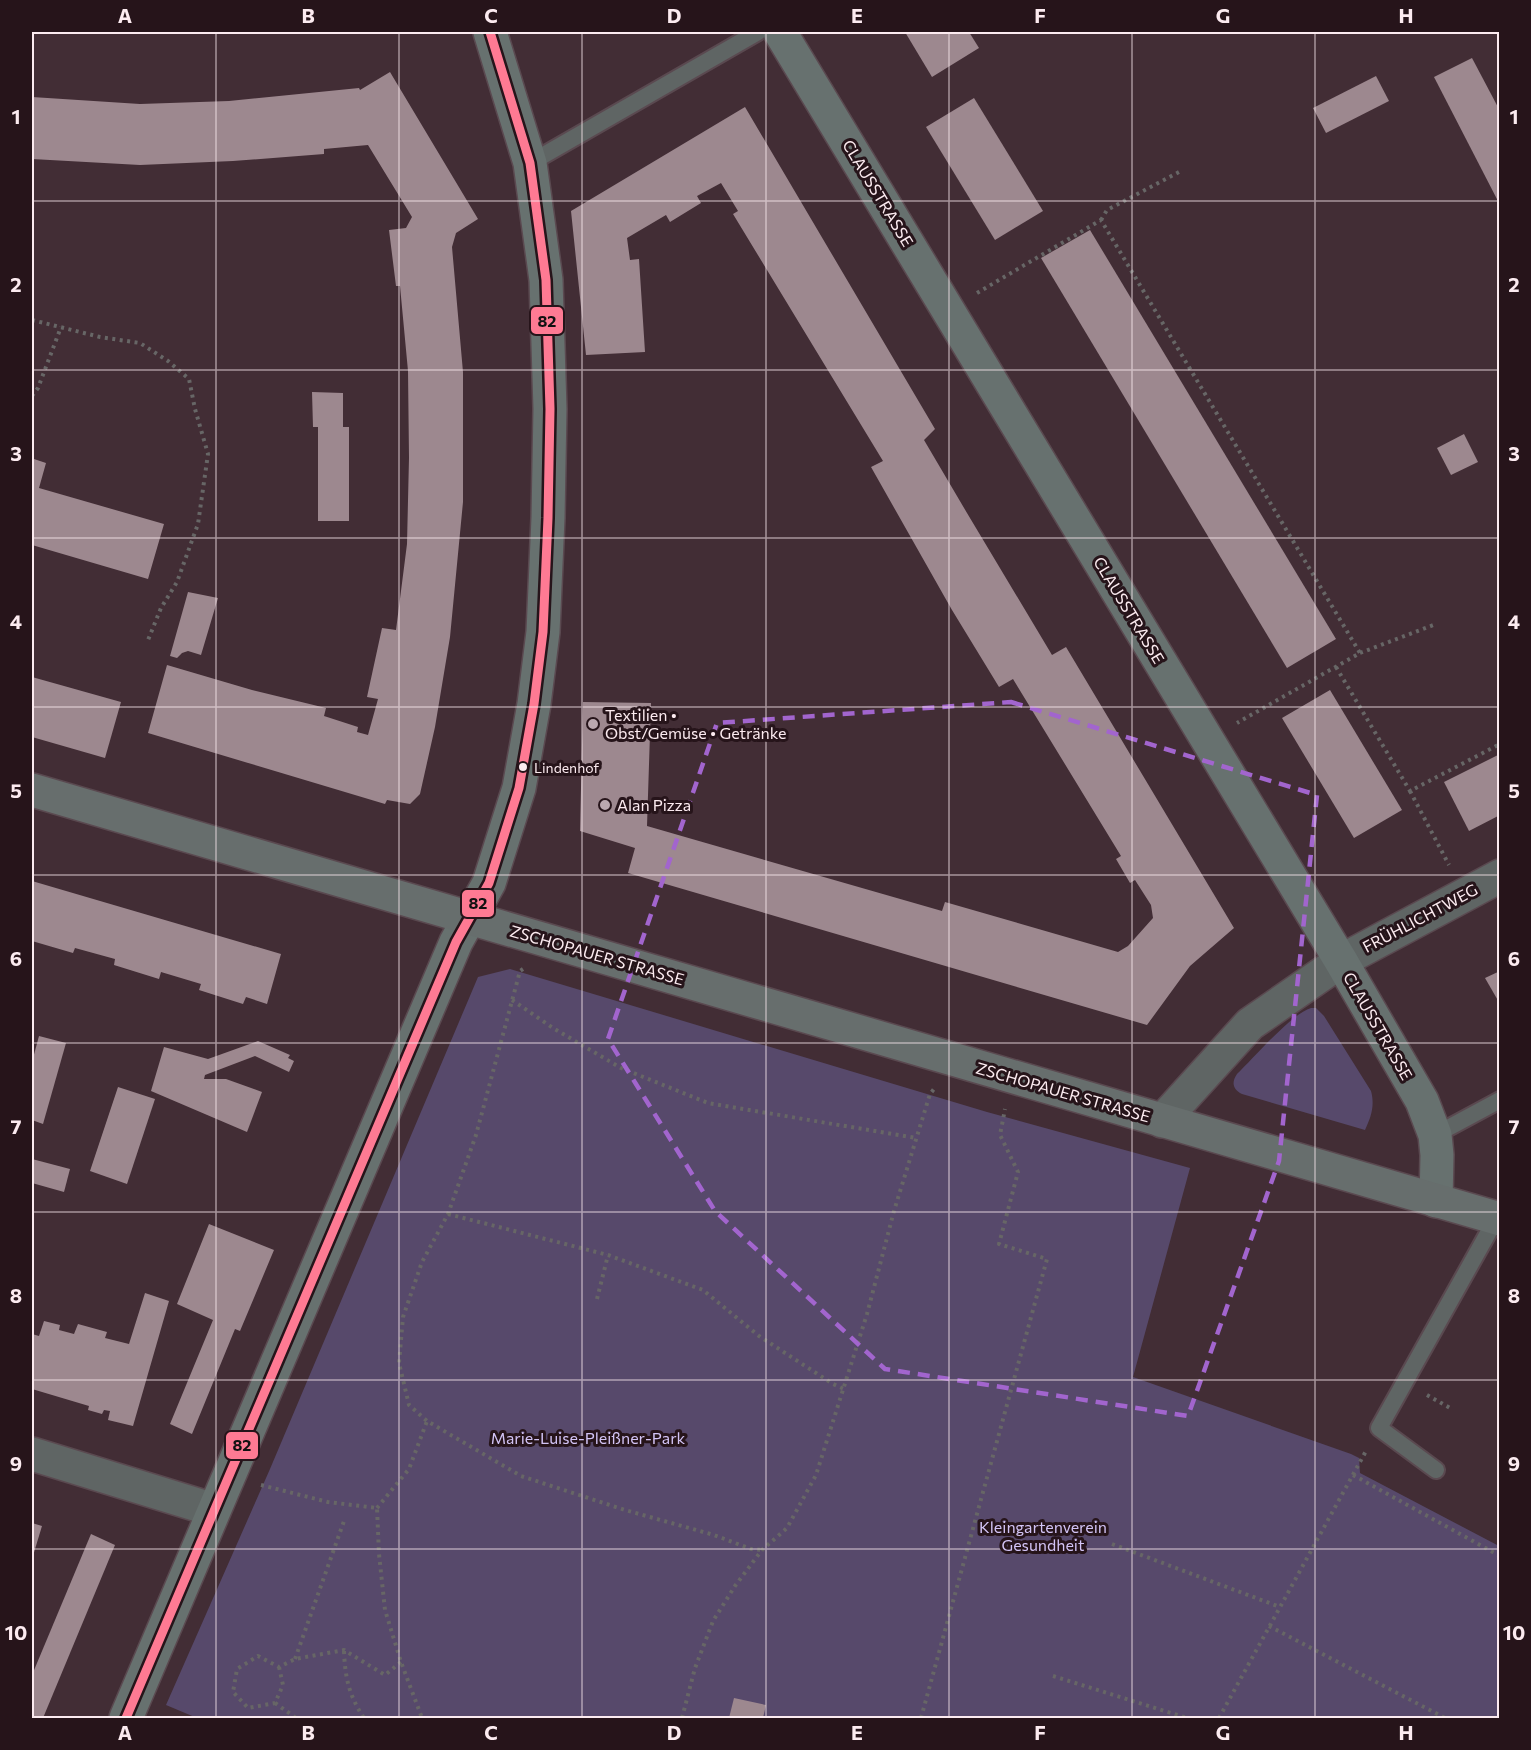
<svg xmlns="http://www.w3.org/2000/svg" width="1531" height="1750" font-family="Commissioner,sans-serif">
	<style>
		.green { fill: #57496b }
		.building { fill: #9d888f }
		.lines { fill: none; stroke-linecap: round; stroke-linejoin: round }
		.service-casing { stroke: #5a4950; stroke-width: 20 }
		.minor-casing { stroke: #5a4950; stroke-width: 36 }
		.secondary-casing { stroke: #5a4950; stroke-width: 36 }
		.primary-casing { stroke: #5a4950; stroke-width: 36 }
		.path { stroke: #676666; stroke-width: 4; stroke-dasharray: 3 4.5; stroke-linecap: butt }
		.service { stroke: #5f6564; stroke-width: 16 }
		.minor { stroke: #5f6564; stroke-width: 33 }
		.secondary { stroke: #67716f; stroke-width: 33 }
		.primary { stroke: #676e6d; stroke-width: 33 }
		.bus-1-casing { stroke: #26141a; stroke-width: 14 }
		.bus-1 { stroke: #fe7a93; stroke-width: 9 }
		.marked { fill: none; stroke: #a265ce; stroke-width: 4.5; stroke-dasharray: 12 8; stroke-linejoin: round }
		.grid { fill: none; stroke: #fcebf0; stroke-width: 1.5; stroke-opacity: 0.55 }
		.poi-dot { fill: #bba8af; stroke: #26141a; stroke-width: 2 }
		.bus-dot { fill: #fcebf0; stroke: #26141a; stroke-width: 2 }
		.labels { text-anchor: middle; stroke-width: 6; stroke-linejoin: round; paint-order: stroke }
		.bus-label { font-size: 14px; fill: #fcebf0; stroke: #26141a; text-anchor: start }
		.street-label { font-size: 16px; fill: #fcebf0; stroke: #26141a }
		.poi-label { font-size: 16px; fill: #fcebf0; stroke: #26141a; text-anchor: start }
		.park-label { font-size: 16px; fill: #d3c4f6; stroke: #26141a }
		.line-badge { stroke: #26141a; stroke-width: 2 }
		.pale-badge-label { font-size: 16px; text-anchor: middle; font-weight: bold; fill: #111 }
		.neatline { fill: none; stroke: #fcebf0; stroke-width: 2 }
		.grid-label { font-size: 20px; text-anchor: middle; font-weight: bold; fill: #fcebf0 }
	</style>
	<rect width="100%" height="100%" fill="#422d35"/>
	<g class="green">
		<polygon points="510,969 987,1112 1190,1168 1133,1377 1351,1454 1359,1458 1360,1473 1499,1546 1499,1718 197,1718 166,1705 270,1469 478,977"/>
		<path d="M1311 1008H1316L1324 1016 1371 1091C1375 1106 1371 1117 1365 1130L1242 1094C1233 1089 1231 1083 1237 1074 1254 1058 1291 1014 1311 1008Z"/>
	</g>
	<g class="building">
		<polygon points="905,32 969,32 979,48 932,77"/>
		<polygon points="1472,58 1500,111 1500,205 1434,77"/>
		<polygon points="390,72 478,219 456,233 452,247 463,372 463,502 450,637 435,727 420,794 410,804 387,800 385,804 148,733 167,665 252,690 326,708 324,716 358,727 357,732 368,735 378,699 367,697 382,628 396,630 407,544 409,458 408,371 400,286 396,286 389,230 406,228 412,217 368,145 324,149 324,154 233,161 140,165 32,159 32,97 140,104 229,101 359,88 360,90"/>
		<polygon points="1376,76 1389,101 1326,133 1313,108"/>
		<polygon points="974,98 1043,211 995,240 926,127"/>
		<polygon points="745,107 935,429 924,440 967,513 1052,655 1066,647 1234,928 1190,966 1147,1025 628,873 635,848 580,831 583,702 651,703 647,826 942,911 945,902 1118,952 1128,946 1153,918 1151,905 1135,880 1130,883 1116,859 1121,856 1013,679 999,687 952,610 871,467 883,461 733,214 738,211 721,183 697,196 701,203 670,222 666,215 627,238 630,260 639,259 645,352 586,355 571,211"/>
		<polygon points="1090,230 1336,639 1287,668 1041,258"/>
		<polygon points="312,392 343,393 343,427 349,427 349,521 318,521 318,427 313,427"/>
		<polygon points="1464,434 1478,462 1451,475 1437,448"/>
		<polygon points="34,459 46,463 39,488 164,524 148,579 32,545 32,469"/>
		<polygon points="188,592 218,598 201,655 188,651 182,653 177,658 170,656"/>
		<polygon points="32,677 121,702 105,758 32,737"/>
		<polygon points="1330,690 1402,810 1354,838 1282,718"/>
		<polygon points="1500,754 1500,815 1469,831 1444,782"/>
		<polygon points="32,881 281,954 267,1004 246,997 243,1004 199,990 201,984 161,972 159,979 114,965 115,959 75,948 73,953 32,941"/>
		<polygon points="1500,971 1500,1004 1485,978"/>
		<polygon points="39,1036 66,1043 43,1124 32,1120 32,1062"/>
		<polygon points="258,1041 290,1055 288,1058 294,1061 289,1072 255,1056 205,1075 204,1079 226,1079 262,1092 247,1132 151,1091 164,1047 208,1059"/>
		<polygon points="118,1087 155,1099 127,1184 90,1171"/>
		<polygon points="32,1159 70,1169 64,1192 32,1183"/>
		<polygon points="209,1224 274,1250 240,1331 235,1329 192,1434 170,1424 213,1320 177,1304"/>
		<polygon points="145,1293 169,1301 133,1426 108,1420 110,1411 104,1410 102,1414 88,1410 89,1406 32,1389 32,1334 39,1336 44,1321 60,1325 59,1330 74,1334 78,1324 107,1332 105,1338 129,1344"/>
		<polygon points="32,1523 42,1526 32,1559"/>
		<polygon points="91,1534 115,1545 43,1718 32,1718 32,1675"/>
		<polygon points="734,1698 766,1705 763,1718 729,1718"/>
	</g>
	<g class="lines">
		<g class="service-casing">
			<g id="service">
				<polyline points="530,163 758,32"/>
				<polyline points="1435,1135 1500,1100"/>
				<polyline points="1436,1470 1379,1428 1496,1219"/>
			</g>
		</g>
		<g class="minor-casing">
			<g id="minor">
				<polyline points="1162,1121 1250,1024 1341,961 1500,876"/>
				<polyline points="32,1454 214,1510"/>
			</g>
		</g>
		<g class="secondary-casing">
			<g id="secondary">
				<polyline points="780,32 1341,961 1422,1101 1435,1135 1437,1155 1436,1201"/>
				<polyline points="126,1718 456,942 489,883 519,788 534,704 543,632 548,518 550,409 546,280 530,163 490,32"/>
			</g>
		</g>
		<g class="primary-casing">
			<polyline id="primary" points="32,790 1500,1219"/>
		</g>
		<g class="path">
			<polyline points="1101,220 1107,210 1179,172"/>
			<polyline points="977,293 1101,220 1360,653 1237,723"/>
			<polyline points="32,320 100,337 140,343 168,361 189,379 195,409 208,454 198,524 177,582 161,608 148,640"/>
			<polyline points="32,396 38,388 61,327"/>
			<polyline points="1360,653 1436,624"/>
			<polyline points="1336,667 1410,791 1500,744"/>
			<polyline points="1410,791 1449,865"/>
			<polyline points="523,969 520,971 476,1135 448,1214 422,1262 403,1317 399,1363 409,1405 427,1421 521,1476 625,1510 714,1535 751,1549 762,1550"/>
			<polyline points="512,1000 553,1028 621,1068 708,1103 916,1138"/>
			<polyline points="448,1214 608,1255 703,1290 759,1336 833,1384 844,1389"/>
			<polyline points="597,1299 608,1255"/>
			<polyline points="1427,1395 1450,1408"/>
			<polyline points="1353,1475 1500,1556"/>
			<polyline points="261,1485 328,1502 377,1508 379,1554 385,1610 401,1662 422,1718"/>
			<polyline points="377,1508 409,1469 427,1421"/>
			<polyline points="1112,1544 1280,1607"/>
			<polyline points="1269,1626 1445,1718"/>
			<path d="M344 1651C345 1677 349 1696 364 1718"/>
			<polyline points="295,1659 344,1521"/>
			<polyline points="279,1667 283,1685 275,1703 248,1708 233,1692 237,1669 258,1656 279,1667 295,1659 344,1650 385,1675 401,1662"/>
			<polyline points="1053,1676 1187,1718"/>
			<polyline points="275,1703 296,1718"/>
			<polyline points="682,1718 695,1668 713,1621 735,1586 762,1550 787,1528 816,1475 867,1314 894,1211 930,1094 934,1089"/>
			<polyline points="921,1718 1047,1259 999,1244 1018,1172 1000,1135 1005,1109"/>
			<polyline points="1219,1718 1366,1451"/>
		</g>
		<use href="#service" class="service"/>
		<use href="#minor" class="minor"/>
		<use href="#secondary" class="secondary"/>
		<use href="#primary" class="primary"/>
		<g class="bus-1-casing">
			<polyline id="bus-1" points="126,1718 456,942 489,883 519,788 534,704 543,632 548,518 550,409 546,280 530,163 490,32"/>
		</g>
		<use href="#bus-1" class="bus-1"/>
	</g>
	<path class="marked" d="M1011 702 1317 795 1279 1161 1188 1416 885 1369 715 1211 608 1039 717 723Z"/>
	<path class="grid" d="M216 32V1718M399 32V1718M582 32V1718M766 32V1718M949 32V1718M1132 32V1718M1315 32V1718M32 201H1500M32 370H1500M32 538H1500M32 707H1500M32 875H1500M32 1043H1500M32 1212H1500M32 1380H1500M32 1549H1500"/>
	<g class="poi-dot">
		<circle cx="593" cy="724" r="6"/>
		<circle cx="605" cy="805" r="6"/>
	</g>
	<circle class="bus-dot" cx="523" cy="767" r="5"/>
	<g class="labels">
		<g class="bus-label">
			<text x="534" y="773">Lindenhof</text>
		</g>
		<g class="street-label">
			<text transform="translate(878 193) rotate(59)" y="6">CLAUSSTRASSE</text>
			<text transform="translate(1129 610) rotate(59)" y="6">CLAUSSTRASSE</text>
			<text transform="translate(1420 918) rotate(-28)" y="6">FRÜHLICHTWEG</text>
			<text transform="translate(597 955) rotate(16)" y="6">ZSCHOPAUER STRASSE</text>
			<text transform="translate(1378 1026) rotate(60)" y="6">CLAUSSTRASSE</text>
			<text transform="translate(1063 1092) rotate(16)" y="6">ZSCHOPAUER STRASSE</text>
		</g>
		<g class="poi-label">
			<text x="605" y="721">Textilien •<tspan x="605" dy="18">Obst/Gemüse • Getränke</tspan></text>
			<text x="617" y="811">Alan Pizza</text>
		</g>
		<g class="park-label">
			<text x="588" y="1444">Marie-Luise-Pleißner-Park</text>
			<text x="1043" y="1533">Kleingartenverein<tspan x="1043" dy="18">Gesundheit</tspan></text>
		</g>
	</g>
	<g class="line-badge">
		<rect x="530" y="306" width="34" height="29" rx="6" fill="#fe7a93"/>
		<rect x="461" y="889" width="34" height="29" rx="6" fill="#fe7a93"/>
		<rect x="225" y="1431" width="34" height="29" rx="6" fill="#fe7a93"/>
	</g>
	<g class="pale-badge-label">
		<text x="547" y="327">82</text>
		<text x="478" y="909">82</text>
		<text x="242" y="1451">82</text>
	</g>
	<rect width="1531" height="1750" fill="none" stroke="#26141a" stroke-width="66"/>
	<rect x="33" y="33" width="1465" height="1684" class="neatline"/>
	<g class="grid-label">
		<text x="125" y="23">A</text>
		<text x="308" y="23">B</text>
		<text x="491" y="23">C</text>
		<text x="674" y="23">D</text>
		<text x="857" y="23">E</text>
		<text x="1040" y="23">F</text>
		<text x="1223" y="23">G</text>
		<text x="1406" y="23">H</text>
		<text x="16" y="124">1</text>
		<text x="1514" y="124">1</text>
		<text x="16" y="292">2</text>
		<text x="1514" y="292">2</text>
		<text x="16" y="461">3</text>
		<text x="1514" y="461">3</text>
		<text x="16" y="629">4</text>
		<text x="1514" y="629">4</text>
		<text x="16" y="798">5</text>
		<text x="1514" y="798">5</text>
		<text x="16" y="966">6</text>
		<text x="1514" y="966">6</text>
		<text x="16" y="1134">7</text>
		<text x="1514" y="1134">7</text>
		<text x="16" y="1303">8</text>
		<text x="1514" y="1303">8</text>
		<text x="16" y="1471">9</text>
		<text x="1514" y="1471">9</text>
		<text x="16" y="1640">10</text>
		<text x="1514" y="1640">10</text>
		<text x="125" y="1740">A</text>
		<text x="308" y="1740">B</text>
		<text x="491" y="1740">C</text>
		<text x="674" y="1740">D</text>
		<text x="857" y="1740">E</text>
		<text x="1040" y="1740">F</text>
		<text x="1223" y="1740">G</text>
		<text x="1406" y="1740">H</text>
	</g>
</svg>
